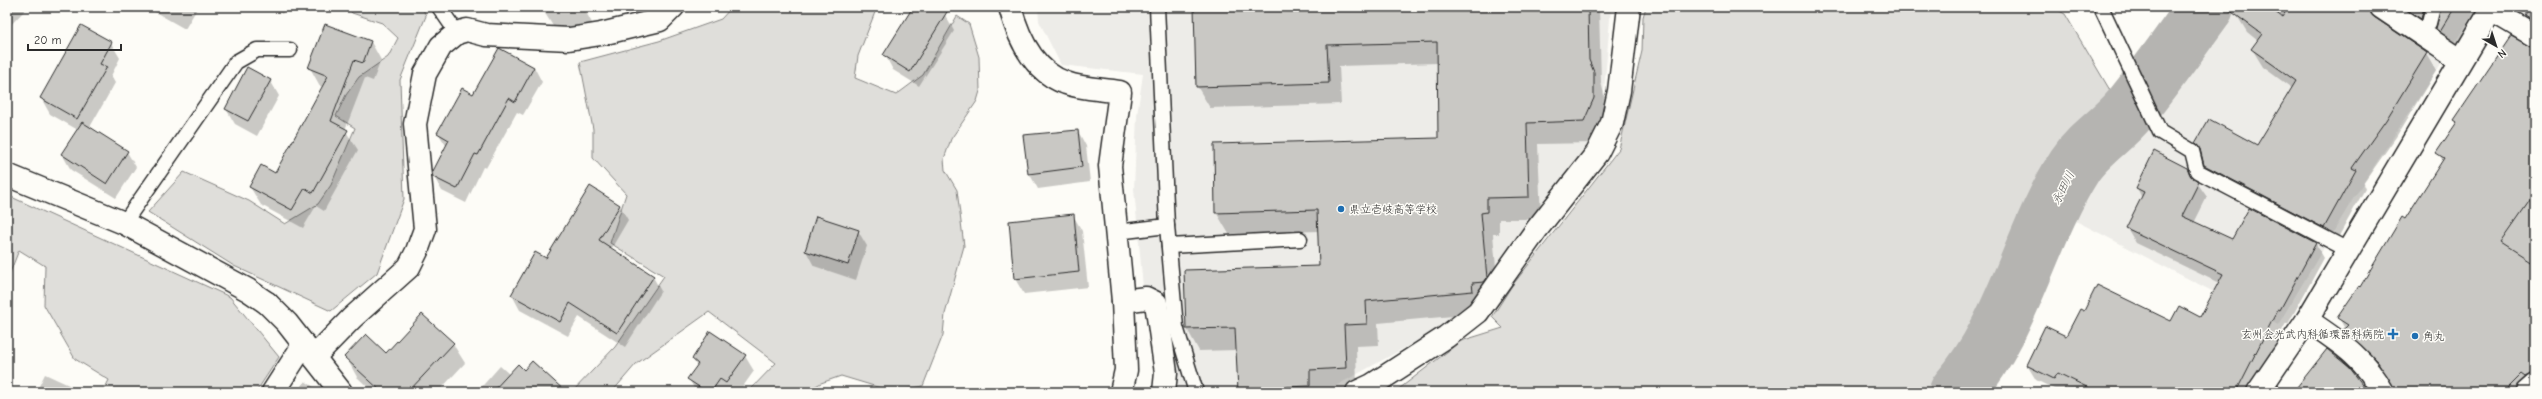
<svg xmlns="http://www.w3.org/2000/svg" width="2542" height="399" font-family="'Comic Neue','Klee One',sans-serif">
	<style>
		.built { fill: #edece8 }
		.green { fill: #dfdeda; stroke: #858482 }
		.shadow { fill: #0003 }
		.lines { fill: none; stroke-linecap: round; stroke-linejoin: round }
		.river { stroke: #b5b4b1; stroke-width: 56 }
		.building { fill: #c9c8c4; stroke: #2b2b2b }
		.service-casing { stroke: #2b2b2b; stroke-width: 17 }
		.minor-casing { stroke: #2b2b2b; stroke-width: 25 }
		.tertiary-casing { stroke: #2b2b2b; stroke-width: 25 }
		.service { stroke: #fdfcf7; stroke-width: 14 }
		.minor { stroke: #fdfcf7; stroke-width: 22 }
		.tertiary { stroke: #fdfcf7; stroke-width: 22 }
		.poi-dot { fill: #1f6fb2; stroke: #fdfcf7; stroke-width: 1.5 }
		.labels { text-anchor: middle; stroke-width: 3; stroke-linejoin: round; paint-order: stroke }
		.poi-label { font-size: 11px; fill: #2b2b2b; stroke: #fdfcf7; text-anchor: start }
		.water-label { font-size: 12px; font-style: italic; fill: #5b5b5a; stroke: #fdfcf7 }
	</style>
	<rect width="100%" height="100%" fill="#fdfcf7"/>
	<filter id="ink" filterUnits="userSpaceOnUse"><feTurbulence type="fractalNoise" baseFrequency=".025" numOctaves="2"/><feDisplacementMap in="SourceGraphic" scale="8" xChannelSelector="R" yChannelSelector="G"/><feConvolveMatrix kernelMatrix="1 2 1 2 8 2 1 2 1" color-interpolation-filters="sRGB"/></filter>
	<g filter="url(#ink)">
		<g class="built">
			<polygon points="1038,7 1611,7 1601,128 1485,294 1433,332 1325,392 1173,392 1143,287 1134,189 1137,115 1143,74 1061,65 1039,21"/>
			<polygon points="2226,7 2478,7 2353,199 2278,325 2074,220 2088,174 2168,96"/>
		</g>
		<g class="green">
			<polygon points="347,7 422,7 426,16 400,80 404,199 377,273 331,311 234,266 148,212 184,172 249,201 285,224 318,204 331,185 355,128 336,116 346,95 359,77 388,57 398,38 382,23 352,13"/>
			<polygon points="732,7 877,7 858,56 855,78 896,95 923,75 957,16 969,24 979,57 980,91 977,101 951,139 944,159 945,170 957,190 964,246 945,314 943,335 923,386 894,392 841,376 821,383 805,392 748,392 776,363 709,312 636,364 612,392 572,392 615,347 664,276 610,243 626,194 593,158 593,129 580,62 659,41 721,19"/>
			<polygon points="1646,7 2052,7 2065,14 2114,97 2085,134 2030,224 1992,319 1963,369 1944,392 1395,392 1461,341 1503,328 1492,317 1511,287 1619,149 1642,51 1643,17"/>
			<polygon points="7,195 230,297 279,357 256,392 103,392 109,380 75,359 44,305 45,266 19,250 7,280"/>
		</g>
		<g class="shadow">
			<polygon points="7,7 23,7 25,10 7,29"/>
			<polygon points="152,7 198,7 185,29 155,12"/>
			<polygon points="272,7 286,7 282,14"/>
			<polygon points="530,7 536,7 532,10"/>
			<polygon points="541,7 583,7 592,23 563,42"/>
			<polygon points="914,7 931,7 945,15 954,31 919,86 893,70 885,55"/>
			<polygon points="1195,7 1599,7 1601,82 1607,107 1596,143 1538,144 1541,219 1499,219 1499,234 1493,234 1499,300 1485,313 1378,323 1379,345 1356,346 1357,389 1321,392 1239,392 1237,350 1199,351 1187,329 1185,271 1320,267 1319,231 1229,234 1216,212 1439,139 1438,63 1339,66 1341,104 1210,108 1197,86"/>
			<polygon points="2164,7 2201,7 2188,25"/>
			<polygon points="2241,7 2479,7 2454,48 2447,46 2437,28 2440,18 2437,19 2431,36 2380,18 2379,22 2426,54 2436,71 2396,137 2363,184 2365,189 2334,245 2216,183 2197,143 2258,146 2293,89 2263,67 2252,49 2258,41 2247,32 2236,14"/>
			<polygon points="2531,7 2535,7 2535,31 2526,15"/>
			<polygon points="81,26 111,43 120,58 111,76 115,83 90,127 127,152 136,167 116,198 71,170 62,154 78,130 50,114 41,98"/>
			<polygon points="371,42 381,60 373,81 365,78 345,130 358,150 324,211 316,206 303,228 261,205 250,187 275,174 323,87 320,86 310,68"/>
			<polygon points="2535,49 2535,392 2395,392 2395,388 2355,348 2339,318 2361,288 2443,161 2438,153 2457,123 2456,120"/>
			<polygon points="534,67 542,82 523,115 517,112 486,168 483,167 466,203 442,191 434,177 447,147 438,133 473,95"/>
			<polygon points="270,80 279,96 257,136 235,124 226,109"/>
			<polygon points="1078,131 1086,146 1090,182 1038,189 1029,173"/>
			<polygon points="2187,168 2207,197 2194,223 2233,240 2316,244 2324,258 2288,324 2286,323 2251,392 2076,392 2066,387 2064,392 2060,392 2036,380 2027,365 2067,338 2085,312 2171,323 2200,318 2219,283 2136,243 2127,228 2142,198 2137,188"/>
			<polygon points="590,188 620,206 628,220 611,249 653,277 661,291 625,347 579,317 568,336 520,310 512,295 546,259"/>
			<polygon points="1073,215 1082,231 1088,287 1024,294 1015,279 1010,222"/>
			<polygon points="858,231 867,246 856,280 814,266 806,251"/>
			<polygon points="453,344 465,363 438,392 373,392 357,377 346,357 386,354"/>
			<polygon points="745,356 754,371 739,392 696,392 689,379 697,367 693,359"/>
			<polygon points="500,366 509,374 524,371 561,392 477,392"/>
			<polygon points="45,374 84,392 36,392"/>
			<polygon points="305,381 321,392 298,392"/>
		</g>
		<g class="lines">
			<path class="river" d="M1957 392C2014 327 2029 237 2075 165 2089 144 2114 129 2130 109 2157 76 2181 41 2206 7"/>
		</g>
		<g class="building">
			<polygon points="913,7 950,7 910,72 883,55"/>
			<polygon points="1194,7 1588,7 1589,60 1594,72 1594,98 1584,121 1527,123 1529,197 1487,198 1487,212 1481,213 1487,278 1484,282 1472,283 1473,291 1366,301 1367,324 1344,325 1346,368 1310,370 1310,386 1286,387 1287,392 1238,392 1235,328 1186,329 1184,270 1319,266 1317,210 1215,213 1214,144 1438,138 1437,42 1327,45 1329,83 1196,87"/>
			<polygon points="2225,7 2268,7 2282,17 2289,7 2369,7 2374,17 2427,53 2386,120 2352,168 2356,170 2324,228 2204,165 2200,149 2195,143 2209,119 2257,145 2296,81 2251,49 2262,34"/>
			<polygon points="2403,7 2424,7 2421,19"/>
			<polygon points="2441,7 2455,7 2440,32 2436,29"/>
			<polygon points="2530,7 2535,7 2535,21 2525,15"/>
			<polygon points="325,24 371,41 363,63 354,60 331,121 348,130 313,193 305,188 292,210 249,187 261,165 275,173 328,76 308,68"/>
			<polygon points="81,25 112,42 100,64 107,67 77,119 40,98"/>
			<polygon points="2511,36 2535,48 2535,193 2501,242 2535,264 2535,373 2525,377 2521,374 2503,392 2395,392 2378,362 2343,330 2348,325 2337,318 2359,286 2360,287 2402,217 2405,219 2444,158 2436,153 2457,122 2454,120"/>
			<polygon points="499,48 534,67 515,102 509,98 478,155 475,154 457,189 433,177 432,173 449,140 437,133 462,88 473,94"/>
			<polygon points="247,67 271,80 248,121 225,109"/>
			<polygon points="82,122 128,151 107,184 61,154"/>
			<polygon points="1078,130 1082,167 1028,174 1023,135"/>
			<polygon points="2154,151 2187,168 2191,176 2199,182 2182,216 2232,239 2249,208 2316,243 2280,310 2278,309 2236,392 2097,392 2058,373 2054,379 2026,365 2045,326 2066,336 2080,309 2084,311 2097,285 2171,321 2179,306 2200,317 2223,274 2126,228 2144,192 2136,188"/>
			<polygon points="590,186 620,205 599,240 654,276 617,333 570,303 560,322 511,295 535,252 546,258"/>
			<polygon points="1074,214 1079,272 1014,279 1009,221"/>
			<polygon points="816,216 859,230 848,265 805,251"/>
			<polygon points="422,314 454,343 408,392 382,392 344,357 366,334 386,353"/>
			<polygon points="710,331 746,355 726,383 720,379 711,392 707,392 687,379 698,364 692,359"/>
			<polygon points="2327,349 2350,368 2368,392 2293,392"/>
			<polygon points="532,361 566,392 492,392 518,364 524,370"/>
		</g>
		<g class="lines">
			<g class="service-casing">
				<g id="service">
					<polyline points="439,7 457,33"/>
					<polyline points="2101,7 2160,132 2192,151 2197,171 2348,250"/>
					<polyline points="2422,35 2429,23 2433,7"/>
					<polyline points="124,223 236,62 257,50 290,50"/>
					<polyline points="1167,226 1176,327 1196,392"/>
					<polyline points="1117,232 1167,226 1157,7"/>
					<polyline points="1169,246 1300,239"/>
				</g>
			</g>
			<g class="minor-casing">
				<g id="minor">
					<path d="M1010 7C1018 37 1034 72 1066 83 1082 89 1103 89 1120 92L1110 166 1123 301 1126 370 1121 392"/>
					<polyline points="2381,7 2460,60"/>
					<polyline points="2491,10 2535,36"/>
					<polyline points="1123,301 1146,298 1156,303 1166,373 1164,392"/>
					<polyline points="267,303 287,323 341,392"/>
					<path d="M2307 320C2339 342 2364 357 2383 392"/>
					<polyline points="314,357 352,318 409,267 417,251 425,229 415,124 425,74 441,46 457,33 467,30 486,35 569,39 601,34 660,20 673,7"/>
					<polyline points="273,392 304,344"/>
					<polyline points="1357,392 1372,385 1446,337 1478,312 1537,229 1597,153 1612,123 1619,91 1629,7"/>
					<polyline points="2527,392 2535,385"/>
				</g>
			</g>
			<g class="tertiary-casing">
				<g id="tertiary">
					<polyline points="7,175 124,223 248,290 267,303"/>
					<polyline points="2258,392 2307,320 2493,7"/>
				</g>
			</g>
			<use href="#service" class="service"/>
			<use href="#minor" class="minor"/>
			<use href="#tertiary" class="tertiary"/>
		</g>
	</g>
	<g class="poi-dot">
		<circle cx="1341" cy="209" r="4"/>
		<path d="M2391 328h4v4h4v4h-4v4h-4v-4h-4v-4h4z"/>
		<circle cx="2415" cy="336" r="4"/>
	</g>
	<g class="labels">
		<g class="poi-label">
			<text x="1349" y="213">県立壱岐高等学校</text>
			<text x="2384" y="338" text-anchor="end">玄州会光武内科循環器科病院</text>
			<text x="2423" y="340">角丸</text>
		</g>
		<g class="water-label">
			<text transform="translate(2063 188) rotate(-63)" y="4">永田川</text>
		</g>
	</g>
	<rect width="2542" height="399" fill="none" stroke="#fdfcf7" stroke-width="24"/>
	<rect x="12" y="12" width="2518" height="375" fill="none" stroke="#2b2b2b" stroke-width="1.5" filter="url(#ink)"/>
	<g transform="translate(2496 46) rotate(141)" stroke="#fdfcf7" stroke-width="3" paint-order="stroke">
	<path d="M0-3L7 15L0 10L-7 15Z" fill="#2b2b2b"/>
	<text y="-6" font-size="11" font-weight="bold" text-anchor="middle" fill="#2b2b2b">N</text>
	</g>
	<path d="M28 44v6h93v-6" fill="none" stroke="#2b2b2b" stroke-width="2"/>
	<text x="34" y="44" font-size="12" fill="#2b2b2b" stroke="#fdfcf7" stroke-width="3" paint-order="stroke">20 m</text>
</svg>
